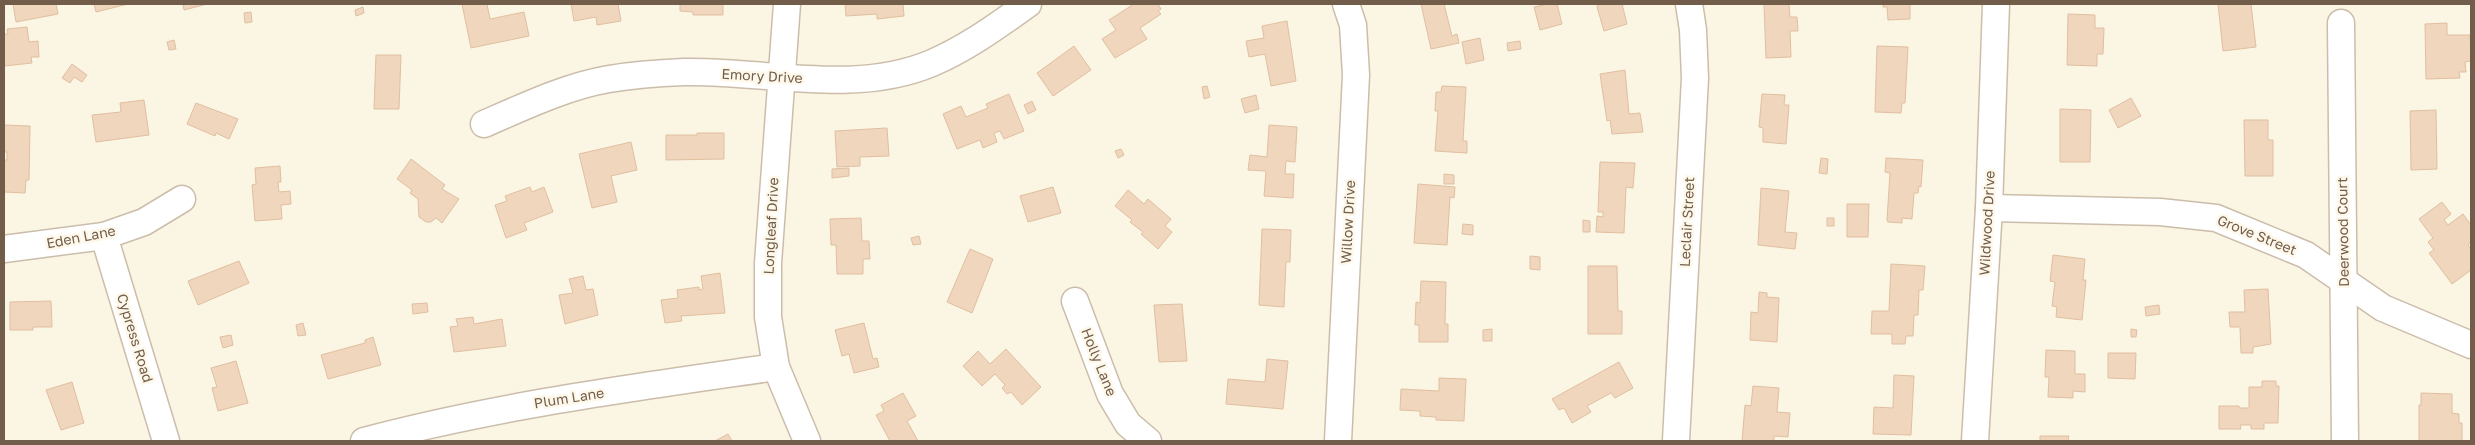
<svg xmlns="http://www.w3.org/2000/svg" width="2475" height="445" font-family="'Golos Text',sans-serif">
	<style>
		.building { fill: #efd6bd; stroke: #e1bf9f }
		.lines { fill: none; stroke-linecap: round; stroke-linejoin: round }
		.minor-casing { stroke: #ccbdab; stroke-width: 29 }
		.minor { stroke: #fff; stroke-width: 26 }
		.labels { text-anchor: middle; stroke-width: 5; stroke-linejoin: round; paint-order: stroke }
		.street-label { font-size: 14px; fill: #725d4b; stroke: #fef8ea }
	</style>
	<rect width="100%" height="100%" fill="#fbf5e4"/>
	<g class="building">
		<polygon points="13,4 56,4 58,14 16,22"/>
		<polygon points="94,4 128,4 96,12"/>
		<polygon points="183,4 207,4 184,10"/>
		<polygon points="462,4 487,4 490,19 524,12 529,36 471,48"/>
		<polygon points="571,4 618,4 621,21 597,25 596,17 574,21"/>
		<polygon points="680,4 723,4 723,15 693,15 693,12 680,11"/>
		<polygon points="845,4 903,4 904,16 877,19 877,14 846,16"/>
		<polygon points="1134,4 1158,4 1161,9 1158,11 1161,14 1140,28 1147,39 1115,58 1102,39 1116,30 1109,20"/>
		<polygon points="1421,4 1444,4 1452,36 1457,34 1459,43 1431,49"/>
		<polygon points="1549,4 1557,4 1562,24 1540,30 1534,7"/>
		<polygon points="1598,4 1622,4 1627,24 1604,31 1597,7"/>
		<polygon points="1764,4 1789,4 1790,17 1797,17 1798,31 1790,31 1791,57 1766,58"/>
		<polygon points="1883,4 1910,4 1910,19 1888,20 1887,7 1883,7"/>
		<polygon points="2218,4 2251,4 2256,47 2223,51"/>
		<polygon points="363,7 364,13 356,16 355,10"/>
		<polygon points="251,12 252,22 245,23 244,13"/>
		<polygon points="2068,14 2095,15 2095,28 2104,28 2103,54 2097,54 2097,66 2067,65"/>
		<polygon points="1287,21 1296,81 1271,86 1265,54 1249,57 1246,41 1264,38 1262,26"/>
		<polygon points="2447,23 2447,35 2470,35 2471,61 2465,62 2466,72 2459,72 2460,78 2426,79 2425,24"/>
		<polygon points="27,27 29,42 38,41 39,57 31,57 32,63 4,66 4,34 8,34 7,29"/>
		<polygon points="1480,38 1484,60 1466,64 1462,42"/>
		<polygon points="174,40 176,49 169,50 167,42"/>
		<polygon points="1520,41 1521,49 1508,51 1507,43"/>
		<polygon points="1074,46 1091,70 1053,96 1037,73"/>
		<polygon points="1877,46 1908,47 1905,103 1902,103 1901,113 1875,112"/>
		<polygon points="376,55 401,55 399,109 374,109"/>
		<polygon points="72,64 87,75 82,82 74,77 70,83 62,78"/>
		<polygon points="1625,70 1629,114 1640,113 1643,132 1612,134 1610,120 1607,121 1600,74"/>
		<polygon points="1207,86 1210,97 1204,99 1202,87"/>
		<polygon points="1442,86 1466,87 1463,141 1467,141 1467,153 1435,151 1438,111 1435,111 1436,92 1441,92"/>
		<polygon points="1009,94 1024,131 1004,139 1000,131 994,133 997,142 983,148 980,140 957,149 943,114 961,106 966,117 988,108 986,104"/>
		<polygon points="1762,94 1785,95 1784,105 1789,105 1786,144 1763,142 1763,128 1759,127"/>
		<polygon points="1256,95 1259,109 1245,113 1241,99"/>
		<polygon points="2131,98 2141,116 2118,128 2109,110"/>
		<polygon points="144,100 149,135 96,142 92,115 121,112 120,103"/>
		<polygon points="1032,101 1036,110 1028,114 1024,105"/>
		<polygon points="196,103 238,119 229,139 216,133 215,136 187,124"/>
		<polygon points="2060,109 2091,110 2090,162 2060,162"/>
		<polygon points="2436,110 2437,169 2411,170 2410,111"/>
		<polygon points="2244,120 2268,120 2268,140 2273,140 2273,176 2245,176"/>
		<polygon points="4,125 30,126 29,180 26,180 25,193 4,192 4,160 7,160 7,152 4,152"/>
		<polygon points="1269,125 1297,127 1295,162 1286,161 1285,174 1294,174 1293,198 1264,196 1266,171 1248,170 1250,155 1267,157"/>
		<polygon points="887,128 889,156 860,157 860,166 837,167 835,131"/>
		<polygon points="697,133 724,133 724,159 666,160 666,135 697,135"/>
		<polygon points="631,142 637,170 611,176 617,202 592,208 579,154"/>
		<polygon points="1121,149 1124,155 1118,158 1115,151"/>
		<polygon points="1821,158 1828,159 1827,174 1819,173"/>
		<polygon points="1886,158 1923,160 1921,187 1919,186 1918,193 1914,193 1912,219 1902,218 1902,223 1888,222 1887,220 1890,173 1885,172"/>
		<polygon points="411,159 445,185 442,189 459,199 442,223 436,218 431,222 426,222 419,217 418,199 410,193 412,190 397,179"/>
		<polygon points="1600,162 1635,163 1633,188 1626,187 1624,233 1596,232 1597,216 1603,217 1603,212 1598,212"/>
		<polygon points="280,166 281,182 278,182 279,192 290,191 291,204 281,205 282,219 255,221 252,185 256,184 255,168"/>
		<polygon points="849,168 849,176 832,178 832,169"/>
		<polygon points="1444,174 1454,175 1454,184 1444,184"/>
		<polygon points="1418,184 1455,187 1454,198 1450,197 1447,245 1414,243"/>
		<polygon points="530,187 532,192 544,187 553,212 524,223 527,230 506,238 495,205 507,201 505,196"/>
		<polygon points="1053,187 1061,213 1028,222 1020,196"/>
		<polygon points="1761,188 1789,191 1785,232 1797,233 1795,249 1758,245"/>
		<polygon points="1128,190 1144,204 1148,199 1171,219 1165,226 1172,232 1158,249 1141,234 1143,232 1130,222 1132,220 1115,206"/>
		<polygon points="2442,202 2451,214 2444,220 2448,225 2463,214 2471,225 2471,242 2468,245 2471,249 2471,270 2452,284 2429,253 2434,250 2428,242 2433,238 2419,219"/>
		<polygon points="1847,204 1869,204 1868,237 1847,237"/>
		<polygon points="861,218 862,241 869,241 870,259 863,259 863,274 837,274 836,245 831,245 830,219"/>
		<rect x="1827" y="218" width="7" height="8"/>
		<polygon points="1583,220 1590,221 1590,232 1583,232"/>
		<polygon points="1463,224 1473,225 1473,235 1462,234"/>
		<polygon points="1262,229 1291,230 1290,262 1286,262 1284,307 1259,305"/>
		<polygon points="919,236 921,244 913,245 911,238"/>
		<polygon points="970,249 993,259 972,313 947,302"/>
		<polygon points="2053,255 2085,259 2083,280 2086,280 2082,320 2056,317 2057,307 2052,306 2055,282 2050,281"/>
		<polygon points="1530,256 1540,257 1540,270 1530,269"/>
		<polygon points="239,261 249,283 198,305 188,281"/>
		<polygon points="1891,264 1925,266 1923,290 1919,290 1918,315 1914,315 1913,336 1906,336 1905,344 1892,344 1892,334 1871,334 1872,311 1889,311"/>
		<polygon points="1588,266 1617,266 1618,311 1622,311 1622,334 1588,334"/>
		<polygon points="720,273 725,313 681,316 682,321 665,323 661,300 678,298 677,290 699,287 699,290 703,289 701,276"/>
		<polygon points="583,276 586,290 593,289 598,315 565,324 559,295 573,293 569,279"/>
		<polygon points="1421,281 1446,282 1445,324 1448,324 1448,342 1419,342 1419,325 1415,325 1416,302 1420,303"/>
		<polygon points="2268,289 2271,344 2253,347 2253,353 2241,353 2240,327 2230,327 2229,312 2245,312 2244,290"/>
		<polygon points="1759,292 1767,293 1767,297 1779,298 1777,342 1750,340 1751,312 1758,313"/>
		<polygon points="51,301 52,327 33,327 33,330 10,330 10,302"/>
		<polygon points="427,303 428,312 413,314 412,304"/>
		<polygon points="1182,304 1187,361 1159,362 1154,305"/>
		<polygon points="2159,305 2160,314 2146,316 2145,307"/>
		<polygon points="473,317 474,324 502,319 506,346 454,352 450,327 458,326 456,319"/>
		<polygon points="303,323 306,335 298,336 296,325"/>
		<polygon points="864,323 873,359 877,358 879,367 854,373 849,354 842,356 835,330"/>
		<polygon points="1492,329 1492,341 1483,341 1483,330"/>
		<polygon points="2131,329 2137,330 2136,337 2131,337"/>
		<polygon points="231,335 233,345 223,348 220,337"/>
		<polygon points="373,337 381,365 328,379 321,355 365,343 365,340"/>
		<polygon points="1006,349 1041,387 1022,405 1011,392 1007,394 1002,388 1005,385 995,374 982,386 963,366 978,351 990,364"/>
		<polygon points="2046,350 2075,351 2075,374 2085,374 2085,392 2073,391 2073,398 2048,397 2049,377 2045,377"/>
		<polygon points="2108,353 2136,353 2135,379 2108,378"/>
		<polygon points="1267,359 1288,361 1283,409 1226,404 1228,379 1265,382"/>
		<polygon points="236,361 248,403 218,411 212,388 217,387 211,368"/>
		<polygon points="1619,362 1633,388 1615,398 1611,393 1587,406 1591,412 1572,423 1564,408 1559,410 1552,399"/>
		<polygon points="1894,375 1914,376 1911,435 1873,434 1874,407 1893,408"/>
		<polygon points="1439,378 1466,379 1464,421 1436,420 1436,417 1420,416 1420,411 1400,410 1401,389 1439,391"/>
		<polygon points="2262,381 2276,381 2276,386 2279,386 2278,423 2264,423 2264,429 2251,429 2251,425 2240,425 2241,429 2219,429 2219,406 2239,406 2239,408 2249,408 2249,387 2262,387"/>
		<polygon points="72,382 84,423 61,430 46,390"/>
		<polygon points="1753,386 1779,388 1777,412 1790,413 1788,437 1774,436 1774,441 1742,441 1745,405 1751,406"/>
		<polygon points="903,393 916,416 907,421 918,441 890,441 876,415 884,411 881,405"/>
		<polygon points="2421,393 2452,394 2452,413 2459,414 2459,423 2462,423 2462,441 2419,441 2419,405 2421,405"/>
		<polygon points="728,434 732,441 715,441"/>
		<polygon points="2040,436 2069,436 2068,441 2040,441"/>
	</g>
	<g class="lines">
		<g class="minor-casing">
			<g id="minor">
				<polyline points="787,4 768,263 768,317 776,367 807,441"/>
				<polyline points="2341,23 2345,441"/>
				<path d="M484 124C523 107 567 86 609 79 633 75 660 73 684 72 765 70 854 96 932 63 967 48 997 26 1028 4"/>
				<polyline points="1989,208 2160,212 2216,218 2306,255 2383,308 2471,345"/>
				<polyline points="104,236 166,441"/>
				<polyline points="4,249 104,236 144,222 182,199"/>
				<polyline points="1075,301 1110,394 1128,424 1148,441"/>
				<path d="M364 441C499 405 638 387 776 367"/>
				<polyline points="1338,441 1356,75 1353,25 1346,4"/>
				<polyline points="1676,441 1695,78 1693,30 1689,4"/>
				<polyline points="1975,441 1989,208 1996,4"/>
			</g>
		</g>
		<use href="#minor" class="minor"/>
	</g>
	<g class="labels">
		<g class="street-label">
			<text transform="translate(762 76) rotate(3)" y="5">Emory Drive</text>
			<text transform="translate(1348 222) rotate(-87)" y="5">Willow Drive</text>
			<text transform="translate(1687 222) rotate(-87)" y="5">Leclair Street</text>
			<text transform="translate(1987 223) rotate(-87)" y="5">Wildwood Drive</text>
			<text transform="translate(771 226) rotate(-87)" y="5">Longleaf Drive</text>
			<text transform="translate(2343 232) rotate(-91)" y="5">Deerwood Court</text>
			<text transform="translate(2257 235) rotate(22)" y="5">Grove Street</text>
			<text transform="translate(81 237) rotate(-11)" y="5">Eden Lane</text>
			<text transform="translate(135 338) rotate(73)" y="5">Cypress Road</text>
			<text transform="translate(1099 362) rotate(68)" y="5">Holly Lane</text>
			<text transform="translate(569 398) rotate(-9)" y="5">Plum Lane</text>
		</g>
	</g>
	<rect width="2475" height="445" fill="none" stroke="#725d4b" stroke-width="10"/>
</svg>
